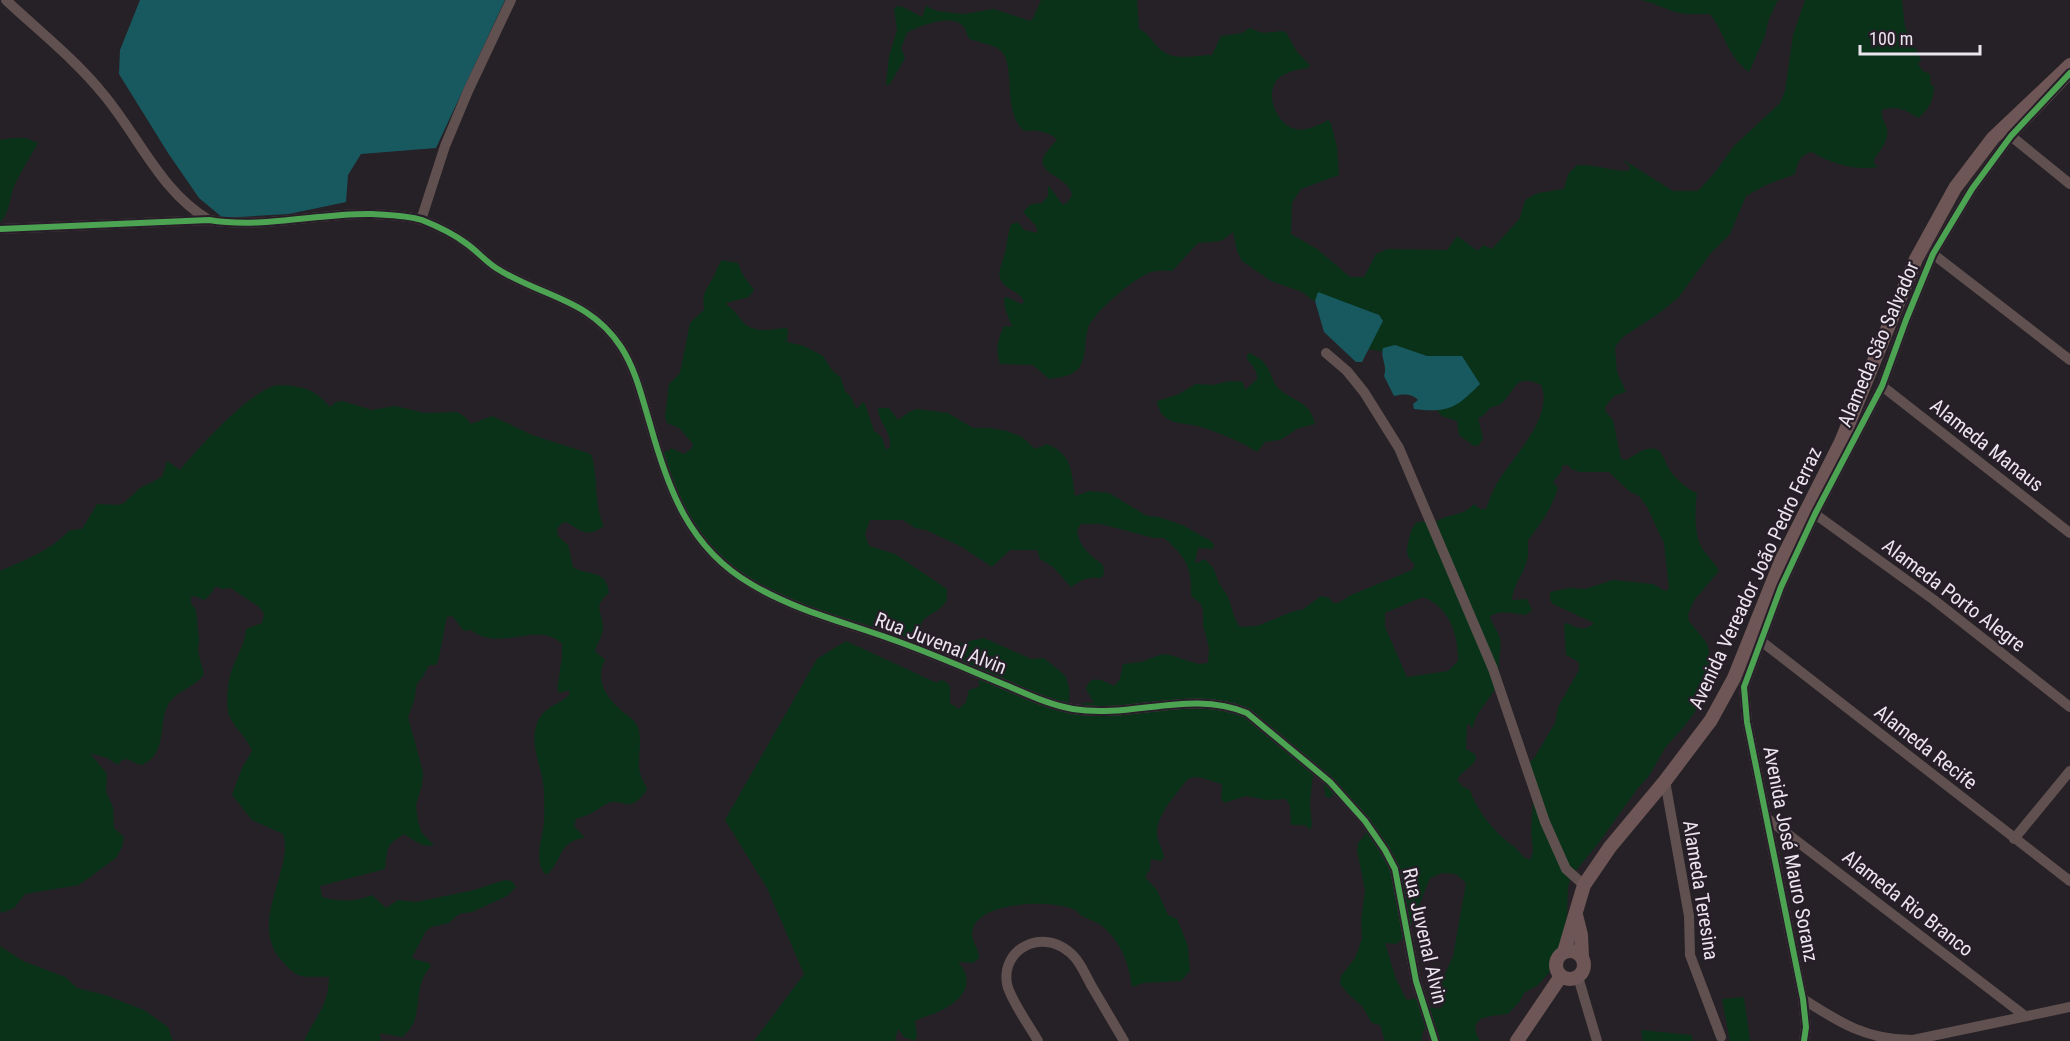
<svg xmlns="http://www.w3.org/2000/svg" width="2070" height="1041" font-family="'Roboto Condensed',sans-serif">
	<style>
		.green { fill: #093219; fill-rule: evenodd }
		.water { fill: #185960 }
		.lines { fill: none; stroke-linecap: round; stroke-linejoin: round }
		.minor { stroke: #60504f; stroke-width: 10 }
		.major { stroke: #6d5655; stroke-width: 14 }
		.cycleway-casing { stroke: #271e29; stroke-width: 10 }
		.cycleway { stroke: #4ca352; stroke-width: 6 }
		.labels { text-anchor: middle; stroke-width: 4.5; stroke-linejoin: round; paint-order: stroke }
		.street-label { font-size: 20px; fill: #ebe5ed; stroke: #271e29 }
	</style>
	<rect width="100%" height="100%" fill="#262126"/>
	<g class="green">
		<path d="M1041 0H1137L1139 29C1150 33 1154 46 1164 52 1178 61 1196 55 1212 55L1221 36 1242 33 1250 28 1262 33 1283 31 1287 34 1297 52 1310 65 1307 68C1297 70 1284 72 1277 80 1265 94 1276 122 1292 128 1302 133 1318 126 1328 120L1331 123 1337 147 1339 175 1301 189 1292 203 1291 234 1317 249 1350 277H1364L1376 254 1388 249 1447 250 1457 236 1478 251 1483 245 1492 249 1520 218 1525 200 1538 193 1564 189 1568 174 1577 165C1595 164 1611 171 1629 171L1630 167 1622 159 1673 191H1698L1716 171 1734 146 1780 103 1785 91 1793 35 1805 0H1902L1905 27 1921 60 1918 64 1923 71 1930 74 1931 86 1934 85C1934 100 1929 108 1919 118 1904 110 1899 105 1882 110 1881 118 1885 122 1887 129 1890 140 1879 151 1874 160V164L1879 167C1856 171 1831 164 1812 152 1800 154 1797 164 1795 174L1766 185 1746 196 1730 234 1710 254 1679 297 1658 314 1623 337 1615 347 1617 372 1626 392 1614 396 1605 407 1606 412 1613 420 1621 459 1627 460C1633 456 1641 450 1648 449 1662 446 1664 460 1669 469 1675 478 1688 490 1697 493 1695 510 1693 537 1704 551 1709 558 1715 563 1719 571L1695 599 1688 614 1689 621 1706 642 1709 651 1711 676 1703 700 1687 723 1665 748 1649 776 1638 788 1600 841 1571 877 1568 887 1567 915 1561 945 1555 962 1548 974 1538 985 1524 993 1520 1001 1508 1014C1490 1016 1465 1016 1480 1041H1435L1431 1034 1426 1029 1423 1031 1421 1041H1385L1380 1025 1372 1023 1362 1006 1349 995 1340 984 1341 976 1355 958 1362 939 1361 921 1365 890 1357 850 1358 843 1365 835 1366 831 1363 824 1334 794 1329 798 1325 796 1324 782 1313 774 1310 803 1312 825 1310 830 1305 825H1291L1290 806 1286 799 1267 800 1246 796 1224 803 1221 798 1222 784C1210 782 1196 772 1186 781 1175 796 1156 815 1157 835 1157 841 1163 849 1164 857L1161 861 1151 859 1150 869 1145 877 1157 890 1168 915 1177 919 1188 946 1190 971 1181 981 1143 983 1132 987C1129 963 1119 937 1099 924 1093 920 1087 919 1082 916 1079 914 1077 911 1075 910 1053 899 982 901 973 928 969 940 979 947 979 958L973 963 958 962C975 980 965 997 946 1008 936 1014 925 1016 915 1021L917 1036 915 1041 904 1037 898 1029 895 1041H754L804 974 767 888 725 820 817 659 846 641 937 683 940 680 945 681 950 686V703L959 709 966 702 969 690 979 687C982 667 954 664 956 644L984 638 1031 659 1044 658C1050 664 1060 670 1064 675 1071 684 1070 699 1068 709L1082 708 1083 703H1094L1086 689C1090 673 1104 681 1114 686L1120 679 1123 664 1141 662 1162 654 1170 655 1198 664 1208 663 1209 648 1203 625V610L1200 603 1191 596C1192 567 1186 557 1164 538H1154L1101 524H1081L1077 530C1079 547 1090 555 1103 565L1104 574 1101 578C1088 576 1082 580 1071 587L1053 567 1040 559 1037 550H1010L992 567 962 547 926 530 915 528 903 520H870L865 534 869 546 895 554 947 589C947 595 948 600 944 604 932 619 911 615 926 642L922 645 901 635 802 606 746 586 702 547 658 453 669 451 671 448 684 454 692 448 693 444 679 428 667 423 665 417 669 384 680 373 690 323 704 310C702 292 705 292 713 278 716 271 718 265 722 260L738 263 743 275 754 290 749 297 726 303 727 305C737 312 736 315 744 323 756 334 771 329 786 328L788 330 787 342 804 346 823 356 832 370 841 378 845 391 851 397 856 408H858L862 402 865 404 874 431 882 437 886 450 890 447C891 429 878 423 878 408H889L898 420 909 412 917 409 948 413 973 428H990L1007 431 1022 437 1035 449 1047 444C1073 455 1071 471 1075 496L1089 491 1109 493 1147 516 1159 517 1182 525 1211 541 1214 545 1213 549 1198 548 1195 562 1197 563 1204 559C1215 568 1214 570 1219 583 1221 587 1225 591 1227 595 1232 606 1233 618 1240 627L1257 626 1294 611 1302 610 1321 596 1329 598 1333 603H1338L1351 595 1412 570 1415 565C1412 562 1408 558 1407 553 1407 547 1410 529 1415 524 1420 520 1428 522 1434 523 1449 512 1461 518 1474 504L1480 509H1486C1489 502 1491 494 1495 487 1509 460 1555 418 1541 385 1514 373 1517 389 1502 403 1499 406 1493 406 1489 409 1485 413 1485 416 1478 418L1483 438 1479 445 1474 446 1459 435 1457 421 1442 416 1438 412 1437 403 1416 356 1367 349 1326 301 1312 300 1302 292 1271 281 1242 261 1237 251 1233 232 1221 241 1198 243 1172 271C1165 271 1156 270 1149 273 1133 279 1094 312 1088 328 1084 341 1087 357 1079 368 1071 377 1060 377 1049 379L1033 365 1000 364C995 350 998 339 1004 326L1012 327 1005 308 1004 298 1007 297 1021 304 1024 302C1021 294 1014 292 1007 287 994 277 1001 268 1004 256 1007 247 1007 237 1010 227L1012 224 1018 222 1024 230 1038 233 1036 226 1023 212 1031 204 1042 203 1048 196V185L1063 205 1068 202 1072 195C1069 177 1039 175 1043 159 1045 152 1053 145 1057 139 1050 132 1034 129 1024 131 1000 110 1019 60 997 48 989 44 978 42 969 39 967 35 966 29 963 26 952 13 918 26 907 33L901 48 905 58 890 84 886 85 889 56 897 30 894 9 897 6 903 7 922 17 926 6 937 11 964 14 994 9 1030 21 1033 18ZM1563 465H1568L1571 469 1580 472H1609L1629 491 1639 496 1647 507 1664 543 1669 589 1665 591 1653 584 1613 580 1585 589 1569 588 1550 592V600L1553 604 1594 623C1586 632 1576 628 1567 623L1564 624 1566 655 1579 662V670L1558 707 1555 723 1534 758 1524 768 1533 800 1531 831 1533 852 1530 860C1521 857 1519 850 1512 845 1495 833 1477 811 1470 790L1463 787 1457 780C1461 771 1472 768 1476 759L1475 754 1466 749 1467 724H1469L1472 729 1477 715 1500 682C1496 666 1502 650 1500 638 1499 633 1492 624 1490 617 1499 609 1515 614 1526 615L1532 610 1527 599 1512 600C1513 586 1521 577 1526 564 1529 556 1528 548 1528 540 1541 524 1552 508 1558 488L1553 482 1561 472ZM1423 597C1450 608 1458 634 1458 661L1448 671 1407 677 1385 627V613ZM1442 873 1456 874 1466 883 1453 956 1442 981 1445 998 1443 1006 1439 1009 1428 1007 1414 998 1409 1000 1406 999 1396 979 1385 943 1396 944 1409 934 1411 925 1430 878Z"/>
		<path d="M1641 0H1778L1768 21 1765 36 1749 72C1727 56 1726 35 1710 14 1698 14 1686 15 1675 12 1663 8 1654 3 1641 0Z"/>
		<path d="M12 138H26L38 143C31 156 22 169 16 182 9 195 11 212 0 222V140Z"/>
		<path d="M1250 353C1255 356 1262 359 1265 364 1271 371 1272 382 1279 389 1294 402 1310 401 1315 424L1299 428 1280 440 1265 442 1257 452C1240 441 1220 433 1201 427 1189 423 1175 425 1165 417 1160 413 1158 407 1157 401L1177 395 1196 384 1213 385 1230 381 1243 382 1245 390 1257 379C1258 371 1253 366 1247 359V355Z"/>
		<path d="M277 385C302 386 314 388 330 407L336 402 342 401 372 410 395 406 425 413 457 412 464 416 471 424 492 416 532 435 591 454C599 477 593 504 604 526 586 538 583 532 566 522L561 524 557 529 558 536 568 545 573 567C589 577 606 568 609 593 592 607 602 610 603 628 603 635 597 644 595 651L605 660C594 681 607 698 623 712 628 716 634 719 637 725 643 739 638 752 639 767 639 774 644 782 647 789 645 794 639 800 634 803 627 807 619 800 611 802 602 805 598 810 590 814 586 816 581 817 576 819L574 826 585 838C560 840 563 858 548 874H545C533 859 543 838 544 821 545 812 544 802 544 793 544 769 527 745 538 721 544 707 559 705 569 695V690L560 693 557 690 562 657V644C539 620 499 653 471 630L464 631 452 616 447 617 438 661 436 665H429L424 675 417 684 414 701 408 717 423 772 422 785 416 805 418 822 422 833 434 845C422 848 414 840 404 834 385 846 388 847 385 869L320 886 322 897C338 902 356 902 372 895L386 908 398 900 416 902 474 890 505 880 512 881 516 887 507 896 472 912 459 914 449 923 431 927 426 931 412 957 414 959 429 963 431 966C409 990 428 1016 402 1037L380 1033 381 1041H304C315 1017 329 1005 329 977 321 976 310 978 301 976 294 974 288 968 283 962 246 925 295 868 283 834L252 820 232 795 242 768 252 751C247 737 234 728 229 715 225 702 228 678 234 664 239 652 245 643 246 629L262 623 264 614 259 607 231 588 222 589 216 586 209 596 204 600 195 596 191 597V603L196 610 199 639 198 652 204 674C195 688 176 690 168 705 158 722 168 754 142 765L137 764 127 759 122 760 118 765 107 758 90 753 107 774 106 792 113 807 114 828 124 837 122 847 116 858 79 885 25 894 14 908 2 913 0 911V571C27 559 50 551 70 530L82 529 97 504 117 505 124 503 140 488 162 477 167 461 180 470C199 447 250 391 277 385Z"/>
		<polygon points="0,946 23,961 65,977 77,988 105,995 144,1010 168,1027 173,1041 0,1041"/>
		<polygon points="1744,997 1750,1041 1730,1041 1722,999"/>
		<polygon points="1641,1030 1691,1035 1693,1041 1643,1041"/>
	</g>
	<g class="water">
		<polygon points="140,0 505,0 436,148 361,154 348,175 346,202 289,214 223,218 199,198 168,153 119,74 120,50"/>
		<polygon points="1318,292 1379,315 1383,321 1362,362 1356,362 1324,332 1315,301"/>
		<path d="M1395 345 1427 356H1462L1480 384C1456 408 1449 413 1414 409L1413 404 1418 400C1412 393 1402 394 1394 396L1384 376C1388 366 1380 358 1383 348Z"/>
	</g>
	<g class="lines">
		<g class="minor">
			<path d="M6 0C39 31 76 60 104 95 139 137 161 192 209 220"/>
			<polyline points="2011,136 2070,184"/>
			<polyline points="421,220 445,146 468,91 511,0"/>
			<path d="M0 229 209 220C263 229 318 213 372 214 389 215 406 215 422 220 437 226 454 234 467 244 477 251 485 261 496 268 541 297 589 298 621 347 636 370 642 398 650 424 668 489 689 548 751 584 794 610 844 622 891 639 931 653 969 670 1008 686 1029 695 1050 705 1073 709 1132 719 1191 689 1247 713L1330 782 1365 821 1385 850 1395 869 1416 981 1435 1041"/>
			<polyline points="1933,254 2070,360"/>
			<polyline points="1326,353 1347,371 1364,392 1399,448 1493,669 1545,822 1566,869 1584,885"/>
			<polyline points="1882,386 2070,533"/>
			<polyline points="1815,514 1934,600 2070,707"/>
			<polyline points="1761,641 2070,881"/>
			<polyline points="1665,781 1689,916 1690,955 1721,1037"/>
			<polyline points="1768,819 2025,1016"/>
			<polyline points="2014,839 2070,771"/>
			<polyline points="1578,977 1597,1041"/>
			<path d="M1803 999C1840 1023 1867 1040 1913 1040L2070 1007"/>
			<path d="M1038 1041C1030 1027 1010 999 1007 984 1001 949 1041 929 1068 951 1079 959 1085 974 1091 985 1102 1004 1113 1022 1124 1041"/>
			<polyline points="1804,1041 1806,1027 1803,999 1747,722 1744,687 1781,587 1815,514 1882,386 1906,320 1933,254 1972,189 2011,136 2070,74"/>
		</g>
		<g class="major">
			<polyline points="1576,915 1581,935 1582,956"/>
			<circle cx="1570" cy="965" r="14"/>
			<polyline points="1564,952 1584,885 1610,847 1665,781 1711,720 1734,678 1781,561 1841,442 1916,259 1955,188 1993,138 2070,65"/>
			<polyline points="1517,1041 1561,976"/>
		</g>
		<g class="cycleway-casing">
			<g id="cycleway">
				<path d="M0 229 209 220C263 229 318 213 372 214 389 215 406 215 422 220 437 226 454 234 467 244 477 251 485 261 496 268 541 297 589 298 621 347 636 370 642 398 650 424 668 489 689 548 751 584 794 610 844 622 891 639 931 653 969 670 1008 686 1029 695 1050 705 1073 709 1132 719 1191 689 1247 713L1330 782 1365 821 1385 850 1395 869 1416 981 1435 1041"/>
				<polyline points="1804,1041 1806,1027 1803,999 1747,722 1744,687 1781,587 1815,514 1882,386 1906,320 1933,254 1972,189 2011,136 2070,73"/>
			</g>
		</g>
		<use href="#cycleway" class="cycleway"/>
	</g>
	<g class="labels">
		<g class="street-label">
			<text transform="translate(1878 344) rotate(-67)" y="7">Alameda São Salvador</text>
			<text transform="translate(1987 445) rotate(38)" y="7">Alameda Manaus</text>
			<text transform="translate(1755 578) rotate(-65)" y="7">Avenida Vereador João Pedro Ferraz</text>
			<text transform="translate(1954 595) rotate(37)" y="7">Alameda Porto Alegre</text>
			<text transform="translate(941 643) rotate(21)" y="7">Rua Juvenal Alvin</text>
			<text transform="translate(1926 747) rotate(38)" y="7">Alameda Recife</text>
			<text transform="translate(1791 854) rotate(79)" y="7">Avenida José Mauro Soranz</text>
			<text transform="translate(1701 890) rotate(81)" y="7">Alameda Teresina</text>
			<text transform="translate(1908 903) rotate(38)" y="7">Alameda Rio Branco</text>
			<text transform="translate(1425 936) rotate(77)" y="7">Rua Juvenal Alvin</text>
		</g>
	</g>
	<path d="M1860 45v9h120v-9" fill="none" stroke="#ebe5ed" stroke-width="3"/>
	<text x="1869" y="45" font-size="18" fill="#ebe5ed" stroke="#271e29" stroke-width="4.5" paint-order="stroke">100 m</text>
</svg>
